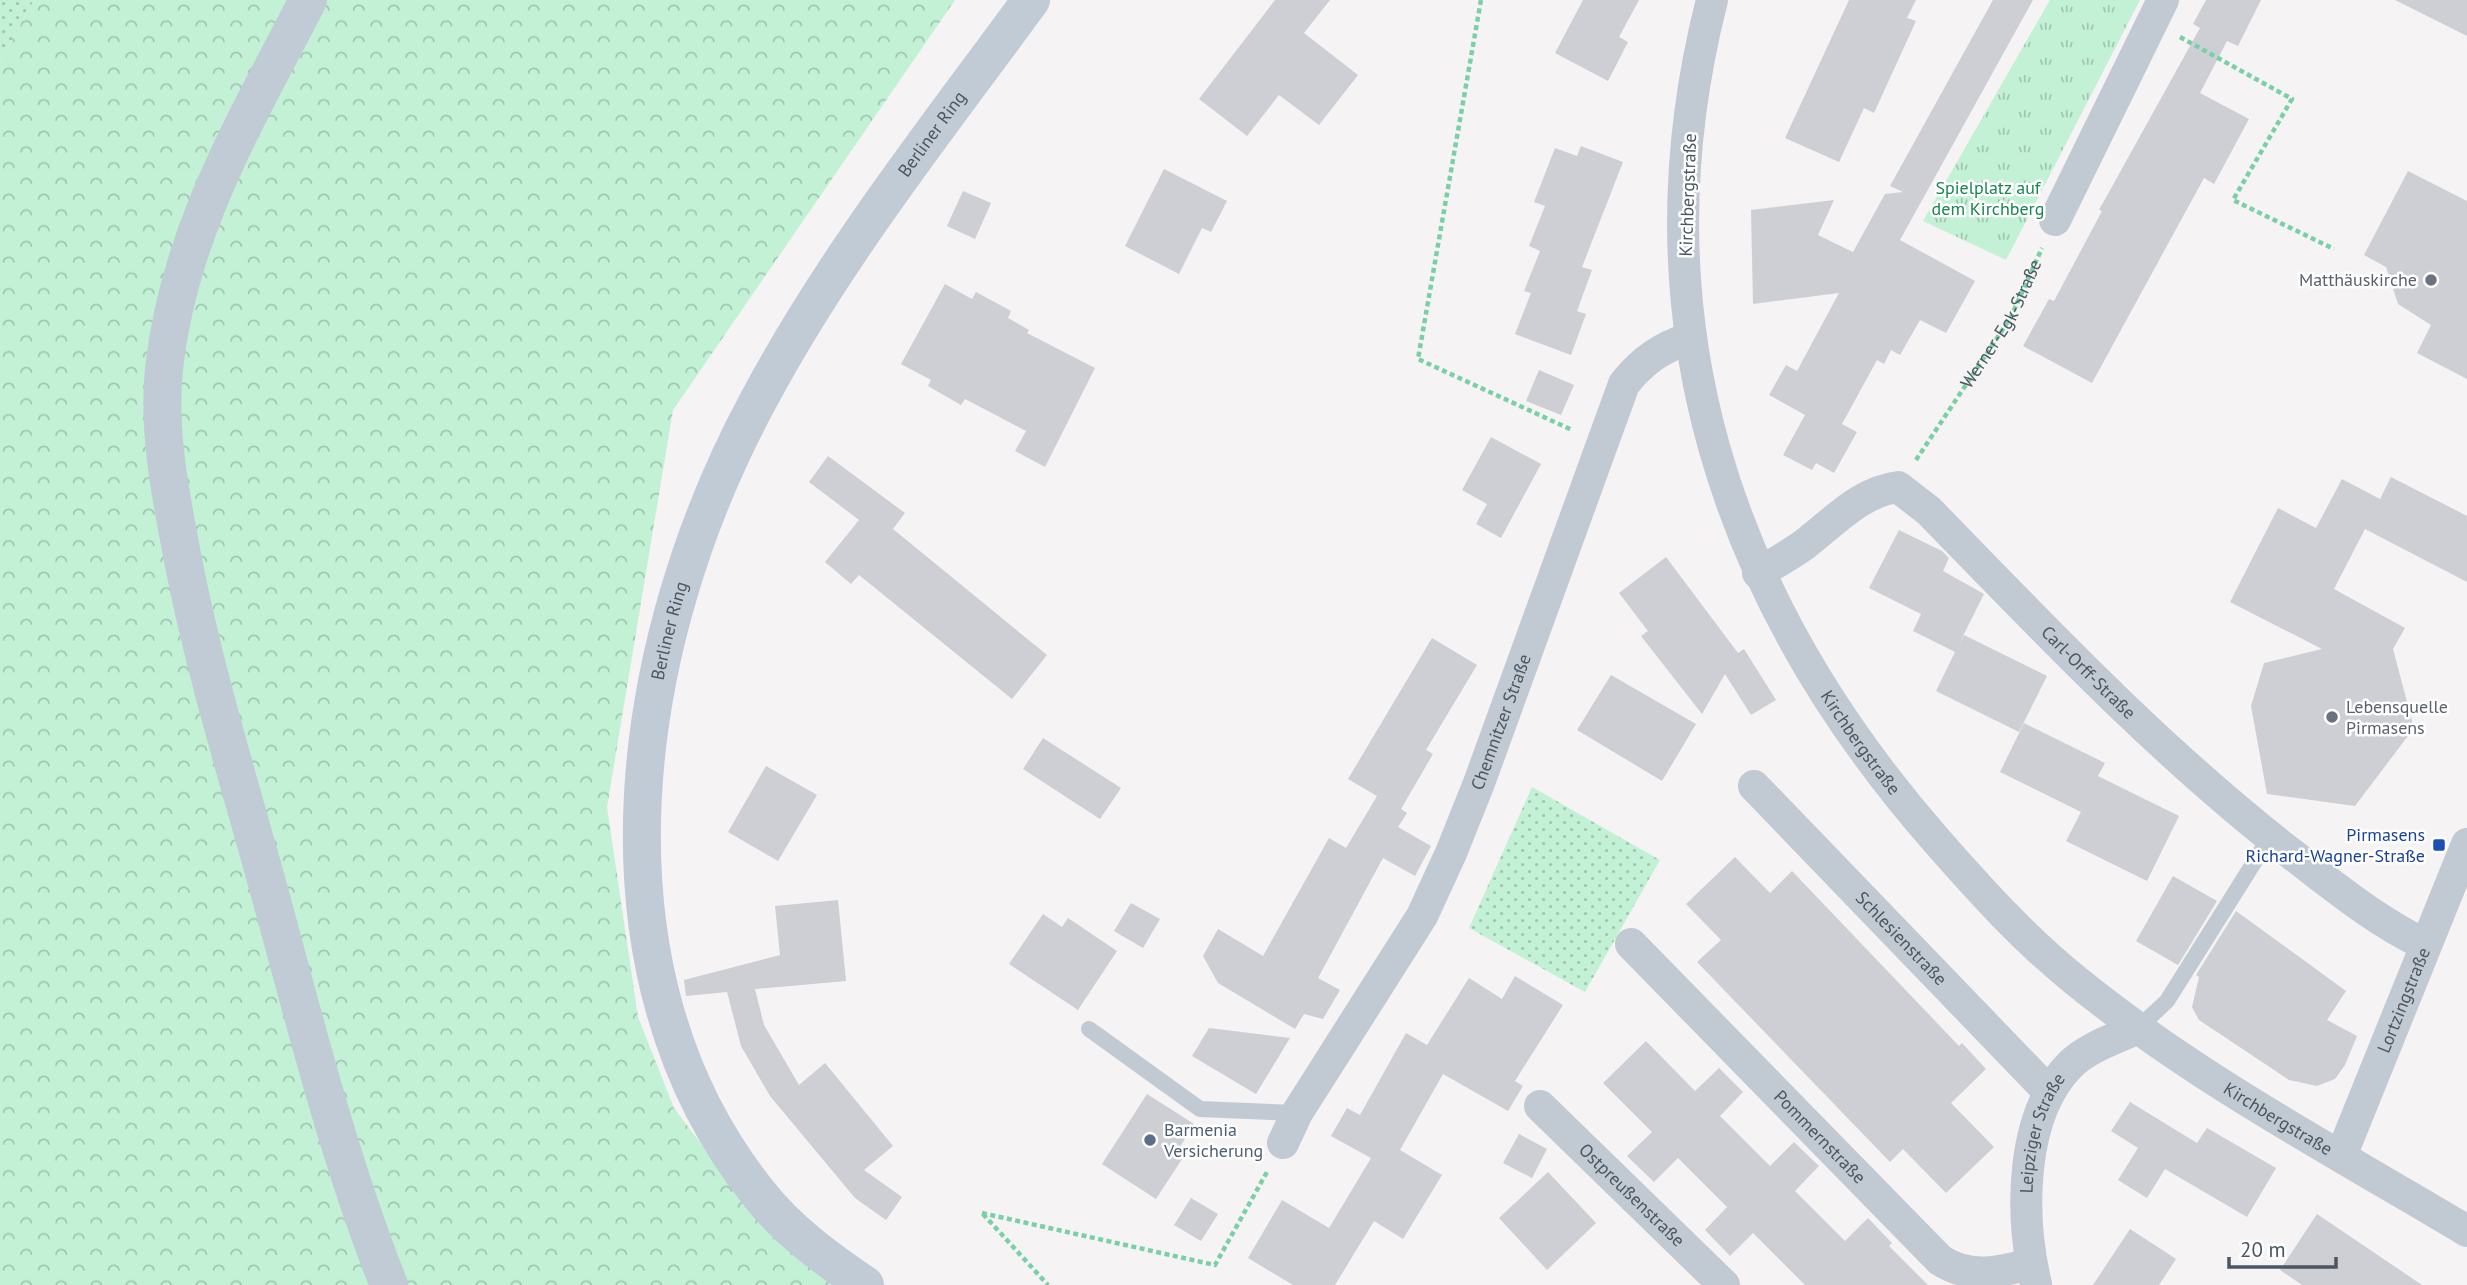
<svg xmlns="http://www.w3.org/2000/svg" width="2467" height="1285" font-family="'PT Sans',sans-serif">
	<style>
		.grass { fill: url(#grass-dots) }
		.forest { fill: url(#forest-crowns) }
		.park { fill: url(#park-tufts) }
		.building { fill: #cdcfd5 }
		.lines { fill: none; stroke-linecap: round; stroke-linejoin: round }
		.path { stroke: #7ad0a6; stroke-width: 4.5; stroke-dasharray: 5 3.5; stroke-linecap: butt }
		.lane { stroke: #c1cad2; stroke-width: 16 }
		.street { stroke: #c1cad2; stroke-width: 32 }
		.secondary { stroke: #c1cbd6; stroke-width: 38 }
		.worship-dot { fill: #6b7280; stroke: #fff; stroke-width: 2.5 }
		.transit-dot { fill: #1a4fb4; stroke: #fff; stroke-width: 2.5 }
		.service-dot { fill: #5c6f8a; stroke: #fff; stroke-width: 2.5 }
		.labels { text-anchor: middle; stroke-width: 5; stroke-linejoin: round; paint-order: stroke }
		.street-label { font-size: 18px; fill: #4a5661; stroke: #fff }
		.park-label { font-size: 18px; fill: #17864f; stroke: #fff }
		.worship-label { font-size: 18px; fill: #5b616d; stroke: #fff; text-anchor: end }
		.transit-label { font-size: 18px; fill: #164399; stroke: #fff; text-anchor: end }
		.service-label { font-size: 18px; fill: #4e5e75; stroke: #fff; text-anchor: start }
	</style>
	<defs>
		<pattern id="grass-dots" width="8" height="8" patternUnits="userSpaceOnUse" patternTransform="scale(1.75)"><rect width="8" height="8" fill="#c3f1d5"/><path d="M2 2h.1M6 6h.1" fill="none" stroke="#a0c6b0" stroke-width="1.8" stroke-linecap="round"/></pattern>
		<pattern id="forest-crowns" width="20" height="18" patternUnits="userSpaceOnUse" patternTransform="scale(1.75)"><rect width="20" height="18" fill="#c3f1d5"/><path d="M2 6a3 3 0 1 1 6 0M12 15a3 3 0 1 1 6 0" fill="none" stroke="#a0c6b0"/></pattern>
		<pattern id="park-tufts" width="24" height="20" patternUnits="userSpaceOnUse" patternTransform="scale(1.75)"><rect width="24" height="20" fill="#c3f1d5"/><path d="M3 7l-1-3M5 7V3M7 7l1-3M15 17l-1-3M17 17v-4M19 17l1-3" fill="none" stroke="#a0c6b0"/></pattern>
	</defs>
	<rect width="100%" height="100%" fill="#f5f3f3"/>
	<g class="grass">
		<polygon points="0,0 34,0 0,61"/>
		<polygon points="1532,787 1660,860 1585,992 1469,928"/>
	</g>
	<polygon class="forest" points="34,0 955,0 673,410 607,807 638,1017 674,1108 735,1189 837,1285 0,1285 0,61"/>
	<polygon class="park" points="2050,0 2140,0 2006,260 1923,221"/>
	<g class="building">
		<polygon points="1275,0 1330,0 1304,33 1358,75 1319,125 1279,95 1247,136 1199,99"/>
		<polygon points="1583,0 1639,0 1619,37 1628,42 1608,81 1555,53"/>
		<polygon points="1849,0 1916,0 1907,18 1916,21 1874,113 1864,108 1839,162 1785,138"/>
		<polygon points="1993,0 2033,0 1900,240 1975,281 1946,333 1920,320 1900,355 1891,350 1884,364 1877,360 1842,424 1857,432 1834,473 1816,463 1812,470 1783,455 1805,415 1769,395 1786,365 1797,371 1839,293 1753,304 1751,210 1834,200 1818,235 1853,252 1885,194 1903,192 1890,186"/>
		<polygon points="2206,0 2261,0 2238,46 2227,41 2200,93 2249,119 2214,184 2204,178 2092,383 2023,346 2049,299 2054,301 2102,211 2099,210 2200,28 2193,24"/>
		<polygon points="2395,0 2467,0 2467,36"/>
		<polygon points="1581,146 1623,162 1582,267 1592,270 1577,311 1586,314 1571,355 1515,334 1531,293 1524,291 1540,251 1529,246 1545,206 1534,202 1555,148 1577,156"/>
		<polygon points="1164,169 1227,201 1211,232 1202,228 1179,274 1125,246"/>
		<polygon points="2408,171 2467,201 2467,379 2417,353 2431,325 2398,304 2386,267 2364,255"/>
		<polygon points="963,191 991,203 975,239 947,226"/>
		<polygon points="945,284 972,299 976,292 1011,311 1008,318 1029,330 1027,333 1095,368 1045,467 1015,451 1026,431 965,399 961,405 928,386 931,380 901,364"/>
		<polygon points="1539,370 1574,385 1561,415 1526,401"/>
		<polygon points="1491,437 1541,464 1501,538 1476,524 1487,504 1462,490"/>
		<polygon points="828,456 905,513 893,529 1047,655 1012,699 859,575 851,584 825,562 859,520 809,482"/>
		<polygon points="2391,477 2467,516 2467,582 2365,529 2334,589 2405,628 2393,649 2414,728 2355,806 2267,794 2251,706 2264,663 2322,649 2230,602 2278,508 2316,528 2342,479 2380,499"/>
		<polygon points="1899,530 1942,551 1949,558 1943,571 1984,594 1958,646 1964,635 2047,676 2019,732 1936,691 1955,652 1913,631 1921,614 1869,588"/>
		<polygon points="1666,557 1738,653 1744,649 1776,700 1751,715 1725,674 1702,714 1641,636 1648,631 1619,593"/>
		<polygon points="1432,638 1477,665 1426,750 1433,754 1401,809 1407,813 1398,827 1431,846 1415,876 1383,858 1318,978 1340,990 1323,1019 1304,1014 1295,1029 1218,983 1203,956 1218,929 1263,956 1329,838 1346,848 1377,796 1348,779"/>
		<polygon points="1611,675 1696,724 1662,781 1577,730"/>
		<polygon points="2024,723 2105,763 2098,776 2179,816 2147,881 2066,841 2081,812 2000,772"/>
		<polygon points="1043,738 1121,788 1100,819 1023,769"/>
		<polygon points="766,766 817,795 778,861 728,832"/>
		<polygon points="1735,857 1770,893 1792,871 1959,1046 1962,1043 1986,1069 1951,1103 1994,1147 1946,1193 1903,1149 1890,1162 1697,962 1721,940 1686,904"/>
		<polygon points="2173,876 2217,901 2178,965 2136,941"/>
		<polygon points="838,900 846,981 755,989 764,1025 799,1085 825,1063 893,1146 864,1170 902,1197 886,1220 855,1198 770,1096 741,1046 727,992 686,996 684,980 780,955 775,906"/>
		<polygon points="1131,903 1160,919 1143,948 1114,931"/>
		<polygon points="2236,911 2346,991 2327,1020 2357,1036 2345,1065 2335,1079 2317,1086 2289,1080 2199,1020 2192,1007 2199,977 2196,975"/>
		<polygon points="1043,914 1062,927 1068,918 1117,951 1078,1010 1009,964"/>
		<polygon points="1515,976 1563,1005 1515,1081 1523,1086 1508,1111 1443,1074 1400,1150 1442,1175 1403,1239 1374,1221 1335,1285 1293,1285 1248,1258 1282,1200 1329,1228 1371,1158 1331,1136 1347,1108 1360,1115 1406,1033 1427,1045 1469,978 1502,999"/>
		<polygon points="1209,1028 1290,1038 1256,1094 1192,1056"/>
		<polygon points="1646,1041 1695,1091 1719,1068 1743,1092 1720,1116 1770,1166 1794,1142 1819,1166 1795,1191 1845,1241 1868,1218 1892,1243 1889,1246 1928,1285 1805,1285 1753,1233 1730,1256 1705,1230 1727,1207 1678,1158 1654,1182 1627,1156 1652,1132 1603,1083"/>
		<polygon points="1147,1094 1194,1124 1175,1155 1182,1159 1156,1199 1102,1164"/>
		<polygon points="2130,1102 2197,1143 2207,1128 2276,1168 2247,1217 2165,1169 2147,1198 2118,1180 2138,1148 2111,1131"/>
		<polygon points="1519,1134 1547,1149 1532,1178 1503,1163"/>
		<polygon points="1548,1172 1596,1223 1547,1270 1499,1218"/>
		<polygon points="1191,1198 1218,1214 1201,1241 1174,1225"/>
		<polygon points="2317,1214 2422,1285 2302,1285 2280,1270"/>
		<polygon points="2130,1229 2176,1259 2159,1285 2093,1285"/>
	</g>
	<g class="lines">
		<g class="path">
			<polyline points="1481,0 1418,359 1572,430"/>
			<polyline points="2180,37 2292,99 2233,200 2334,249"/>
			<path id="s1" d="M1916 460 2011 317 2042 248"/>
			<polyline points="982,1213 1215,1265 1267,1172"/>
			<polyline points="983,1214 1048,1285"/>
		</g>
		<g class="lane">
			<polyline points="2138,1028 2167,1001 2270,837"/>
			<polyline points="1089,1029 1200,1109 1297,1113"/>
		</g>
		<g class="street">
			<path id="s2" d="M1712 0C1631 317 1725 599 1936 840 1979 889 2024 939 2075 980 2194 1077 2335 1152 2467 1231"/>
			<polyline points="2055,220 2163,0"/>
			<path id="s3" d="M1758 573C1774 564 1790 555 1805 544 1835 521 1860 492 1898 487L1929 511C2046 631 2160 752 2293 855 2335 887 2376 921 2424 944"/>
			<path id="s4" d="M1754 786 2049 1092"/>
			<path id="s5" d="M1631 944 1940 1260C1971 1280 1997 1272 2031 1264"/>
			<path id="s6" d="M1540 1106 1724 1285"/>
			<path id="s7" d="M1283 1143 1297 1113 1422 916 1451 853 1479 783 1624 384C1643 360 1661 348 1690 338"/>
			<path id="s8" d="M2341 1156 2467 844"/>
			<path id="s9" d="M2036 1284C2020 1217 2019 1114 2072 1063 2089 1047 2117 1038 2138 1028"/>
		</g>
		<g class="secondary">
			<path d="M308 0C246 121 179 231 164 369 158 427 169 487 180 544 200 653 232 758 262 865 301 1005 335 1149 389 1285"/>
			<path id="s10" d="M865 1285C827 1259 788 1231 759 1194 578 969 630 638 758 401 834 258 936 130 1031 0"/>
		</g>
	</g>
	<g class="worship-dot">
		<circle cx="2431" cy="280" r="7"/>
		<circle cx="2332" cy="717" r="7"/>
	</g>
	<rect class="transit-dot" x="2432" y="838" width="14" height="14" rx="3.5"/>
	<circle class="service-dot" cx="1150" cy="1140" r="7"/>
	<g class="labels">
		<g class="street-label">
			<text dy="6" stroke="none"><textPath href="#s10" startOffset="1298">Berliner Ring</textPath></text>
			<text transform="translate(1688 195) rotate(-88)" y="6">Kirchbergstraße</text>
			<text dy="6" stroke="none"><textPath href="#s1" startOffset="161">Werner-Egk-Straße</textPath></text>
			<text dy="6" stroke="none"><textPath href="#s10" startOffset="732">Berliner Ring</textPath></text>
			<text dy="6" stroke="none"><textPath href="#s3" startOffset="432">Carl-Orff-Straße</textPath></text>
			<text dy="6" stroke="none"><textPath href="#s7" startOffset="476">Chemnitzer Straße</textPath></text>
			<text dy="6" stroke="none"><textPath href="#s2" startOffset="784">Kirchbergstraße</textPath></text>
			<text dy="6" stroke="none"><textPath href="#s4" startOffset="212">Schlesienstraße</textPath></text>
			<text dy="6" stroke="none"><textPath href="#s8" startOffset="168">Lortzingstraße</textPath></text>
			<text dy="6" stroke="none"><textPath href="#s2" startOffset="1351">Kirchbergstraße</textPath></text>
			<text dy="6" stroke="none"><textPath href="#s9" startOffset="154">Leipziger Straße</textPath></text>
			<text dy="6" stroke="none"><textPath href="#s5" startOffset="270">Pommernstraße</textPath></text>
			<text dy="6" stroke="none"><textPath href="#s6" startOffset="128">Ostpreußenstraße</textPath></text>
		</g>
		<g class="park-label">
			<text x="1988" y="194">Spielplatz auf<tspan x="1988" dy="21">dem Kirchberg</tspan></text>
		</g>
		<g class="worship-label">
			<text x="2417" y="286">Matthäuskirche</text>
			<text x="2346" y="713" text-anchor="start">Lebensquelle<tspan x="2346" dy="21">Pirmasens</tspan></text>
		</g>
		<g class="transit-label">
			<text x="2425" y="841">Pirmasens<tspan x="2425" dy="21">Richard-Wagner-Straße</tspan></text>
		</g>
		<g class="service-label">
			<text x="1164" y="1136">Barmenia<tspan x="1164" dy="21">Versicherung</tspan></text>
		</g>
	</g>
	<path d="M2229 1257v10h107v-10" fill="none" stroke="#4a5661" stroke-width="3.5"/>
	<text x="2240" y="1257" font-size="21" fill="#4a5661" stroke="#ffffff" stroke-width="5" paint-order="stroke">20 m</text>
</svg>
